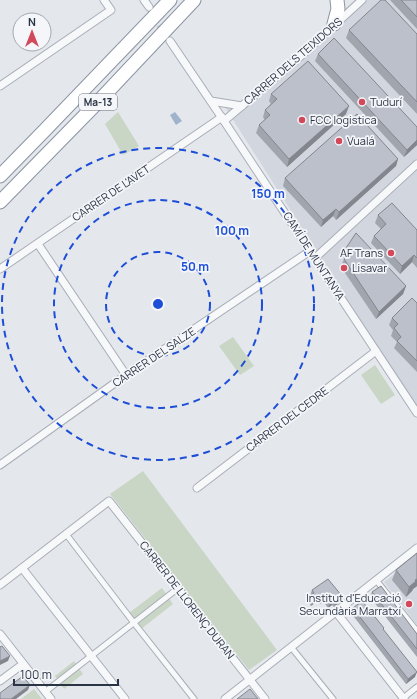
<svg xmlns="http://www.w3.org/2000/svg" width="417" height="699" font-family="Manrope,sans-serif">
	<style>
		.built { fill: #d2d6de }
		.green { fill: #c9d6c5 }
		.water { fill: #9fb4cc }
		.lines { fill: none; stroke-linecap: round; stroke-linejoin: round }
		.minor-tunnel { stroke: #bfc3cb; stroke-width: 7; stroke-dasharray: 7 3.5; stroke-linecap: butt }
		.pedestrian-casing { stroke: #a9aeb7; stroke-width: 7 }
		.minor-casing { stroke: #a9aeb7; stroke-width: 9 }
		.motorway-casing { stroke: #8b94a3; stroke-width: 15 }
		.pedestrian { stroke: #f7f8fa; stroke-width: 5 }
		.minor { stroke: #f7f8fa; stroke-width: 7 }
		.motorway { stroke: #fff; stroke-width: 13 }
		.wall { fill: #a1a5ae }
		.shaded-wall { fill: #83868d }
		.building { fill: #bbc0ca; stroke: #83868d }
		.ring { fill: none; stroke: #1d4ed8; stroke-width: 2; stroke-dasharray: 7 5 }
		.poi-dot { fill: #d1495b; stroke: #f4f6f9; stroke-width: 1.5 }
		.labels { text-anchor: middle; stroke-width: 3.5; stroke-linejoin: round; paint-order: stroke }
		.shield { fill: #f4f6f9; stroke: #676e7b; stroke-width: 1 }
		.shield-label { font-size: 10px; font-weight: bold; fill: #2b3445 }
		.street-label { font-size: 11px; fill: #2b3445; stroke: #f4f6f9 }
		.poi-label { font-size: 11px; fill: #2b3445; stroke: #f4f6f9; text-anchor: start }
		.centre { fill: #1d4ed8; stroke: #f4f6f9; stroke-width: 2 }
		.ring-label { font-size: 12px; text-anchor: middle; font-weight: bold; fill: #1d4ed8; stroke: #f4f6f9; stroke-width: 3.5; stroke-linejoin: round; paint-order: stroke }
	</style>
	<rect width="100%" height="100%" fill="#e4e7ec"/>
	<g class="built">
		<polygon points="355,0 417,0 417,406 377,346 221,101 242,101"/>
		<polygon points="417,556 417,625 384,582"/>
	</g>
	<g class="green">
		<polygon points="118,112 139,146 123,155 105,124"/>
		<polygon points="233,337 254,366 240,375 219,346"/>
		<polygon points="375,365 395,395 381,404 361,375"/>
		<polygon points="143,471 277,650 249,670 110,494"/>
		<polygon points="162,588 173,604 141,629 129,613"/>
		<polygon points="74,661 83,674 64,689 55,676"/>
		<polygon points="34,689 42,699 21,699"/>
	</g>
	<polygon class="water" points="175,112 182,121 176,125 170,115"/>
	<g class="lines">
		<polyline class="minor-tunnel" points="149,7 165,34"/>
		<g class="pedestrian-casing">
			<g id="pedestrian">
				<polyline points="66,534 134,623 194,699"/>
				<polyline points="376,580 417,631"/>
				<polyline points="291,647 333,699"/>
				<polyline points="45,692 177,589"/>
				<polyline points="402,699 417,687"/>
			</g>
		</g>
		<g class="minor-casing">
			<g id="minor">
				<polyline points="144,0 149,7"/>
				<polyline points="170,41 224,121 417,413"/>
				<polyline points="0,86 111,10 104,0"/>
				<polyline points="211,101 242,106"/>
				<polyline points="224,121 302,55 362,0"/>
				<polyline points="38,244 126,375"/>
				<polyline points="315,258 417,164"/>
				<polyline points="0,269 222,117"/>
				<polyline points="0,465 126,375 310,251"/>
				<polyline points="197,488 376,351"/>
				<polyline points="22,568 125,699"/>
				<polyline points="0,585 109,501 265,699"/>
				<polyline points="336,612 404,699"/>
				<polyline points="0,634 51,699"/>
				<polyline points="0,681 23,664"/>
				<polyline points="225,699 417,548"/>
			</g>
		</g>
		<g class="motorway-casing">
			<g id="motorway">
				<polyline points="334,24 338,9 337,0"/>
				<polyline points="0,176 44,131 170,0"/>
				<polyline points="0,202 97,103 194,0"/>
			</g>
		</g>
		<use href="#pedestrian" class="pedestrian"/>
		<use href="#minor" class="minor"/>
		<use href="#motorway" class="motorway"/>
	</g>
	<g class="wall">
		<polygon points="390,0 417,0 417,29"/>
		<polygon points="349,30 417,34 417,114 346,38"/>
		<polygon points="318,54 417,127 417,145 404,157 315,61"/>
		<polygon points="271,94 346,114 287,167 256,133 259,125 265,120 263,117 265,110 271,104 269,101"/>
		<polygon points="398,159 396,166 336,220 333,216 321,227 283,186 285,178"/>
		<polygon points="378,215 417,230 417,268 412,262 400,274 371,243 374,236 381,229 375,223"/>
		<polygon points="346,248 406,286 403,294 376,319 341,267 344,259 345,258 343,255"/>
		<polygon points="417,303 417,372 394,348 397,342 391,336 393,330 389,325 392,318"/>
		<polygon points="417,553 417,586 413,589 412,591 406,597 392,580 396,570"/>
		<polygon points="312,590 342,596 340,602 334,607 332,605 328,608 323,601 320,604 317,601 311,606 308,601"/>
		<polygon points="372,592 417,634 417,657 370,597"/>
		<polygon points="353,608 384,628 383,630 415,677 406,684 351,613"/>
	</g>
	<g class="shaded-wall">
		<polygon points="349,106 346,114 287,167 289,159"/>
		<polygon points="417,140 417,145 404,157 407,150"/>
		<polygon points="398,159 396,166 336,220 339,212"/>
		<polygon points="336,209 333,216 321,227 323,220"/>
		<polygon points="414,255 412,262 400,274 402,266"/>
		<polygon points="406,286 403,294 376,319 379,312"/>
		<polygon points="417,579 417,586 413,589 412,591 406,597 409,587"/>
		<polygon points="319,596 317,601 311,606 313,601"/>
		<polygon points="325,596 323,601 320,604 321,599"/>
		<polygon points="342,596 340,602 334,607 336,601"/>
		<polygon points="334,600 332,605 328,608 330,603"/>
		<polygon points="10,656 8,661 0,665 0,661"/>
		<polygon points="417,672 415,677 406,684 408,679"/>
		<polygon points="30,685 28,690 16,699 11,699"/>
	</g>
	<g class="building">
		<polygon points="381,0 385,0 417,34 417,102 349,30"/>
		<polygon points="401,0 417,0 417,17"/>
		<polygon points="334,38 417,127 417,140 407,150 318,54"/>
		<polygon points="308,61 349,106 289,159 259,125 270,115 265,110 277,99 271,94"/>
		<polygon points="357,114 398,159 339,212 336,209 323,220 285,178"/>
		<polygon points="392,203 417,230 417,258 414,255 402,266 374,236 386,224 378,215"/>
		<polygon points="356,233 406,286 379,312 344,259 350,253 346,248"/>
		<polygon points="412,298 417,303 417,361 397,341 401,337 394,328 398,324 392,318"/>
		<polygon points="417,553 417,579 415,580 416,581 409,587 396,570"/>
		<polygon points="328,579 342,596 336,601 334,600 330,603 325,596 321,599 319,596 313,601 310,596 314,593 312,590"/>
		<polygon points="381,586 417,634 417,649 372,592"/>
		<polygon points="362,601 384,628 383,629 417,672 408,679 353,608"/>
		<polygon points="2,646 10,656 0,661 0,647"/>
		<polygon points="23,676 30,685 11,699 0,699 0,693"/>
		<polygon points="250,689 258,699 237,699"/>
	</g>
	<g class="ring">
		<circle cx="158" cy="304" r="52"/>
		<circle cx="158" cy="304" r="104"/>
		<circle cx="158" cy="304" r="156"/>
	</g>
	<g class="poi-dot">
		<circle cx="362" cy="102" r="4"/>
		<circle cx="302" cy="120" r="4"/>
		<circle cx="339" cy="141" r="4"/>
		<circle cx="391" cy="253" r="4"/>
		<circle cx="344" cy="268" r="4"/>
		<circle cx="409" cy="604" r="4"/>
	</g>
	<g class="labels">
		<rect class="shield" x="79" y="94" width="38" height="16" rx="3"/>
		<g class="shield-label">
			<text x="98" y="106">Ma-13</text>
		</g>
		<g class="street-label">
			<text transform="translate(293 61) rotate(-41)" y="4">CARRER DELS TEIXIDORS</text>
			<text transform="translate(111 193) rotate(-34)" y="4">CARRER DE L'AVET</text>
			<text transform="translate(314 256) rotate(57)" y="4">CAMÍ DE MUNTANYA</text>
			<text transform="translate(154 357) rotate(-34)" y="4">CARRER DEL SALZE</text>
			<text transform="translate(287 419) rotate(-37)" y="4">CARRER DEL CEDRE</text>
			<text transform="translate(187 600) rotate(52)" y="4">CARRER DE LLORENÇ DURAN</text>
		</g>
		<g class="poi-label">
			<text x="370" y="106">Tudurí</text>
			<text x="310" y="124">FCC logistica</text>
			<text x="347" y="145">Vualá</text>
			<text x="383" y="257" text-anchor="end">AF Trans</text>
			<text x="352" y="272">Lisavar</text>
			<text x="401" y="602" text-anchor="end">Institut d'Educació<tspan x="401" dy="13">Secundària Marratxí</tspan></text>
		</g>
	</g>
	<circle cx="158" cy="304" r="6" class="centre"/>
	<g class="ring-label">
		<text x="268" y="198">150 m</text>
		<text x="232" y="235">100 m</text>
		<text x="195" y="271">50 m</text>
	</g>
	<g transform="translate(32 32)"><circle r="19" fill="#f4f6f9" stroke="#a4a8b1"/>
	<path d="M0-3L7 15L0 10L-7 15Z" fill="#d1495b"/>
	<text y="-6" font-size="11" font-weight="bold" text-anchor="middle" fill="#2b3445">N</text>
	</g>
	<path d="M14 679v6h104v-6" fill="none" stroke="#2b3445" stroke-width="2"/>
	<text x="20" y="679" font-size="12" fill="#2b3445" stroke="#f4f6f9" stroke-width="3" paint-order="stroke">100 m</text>
</svg>
